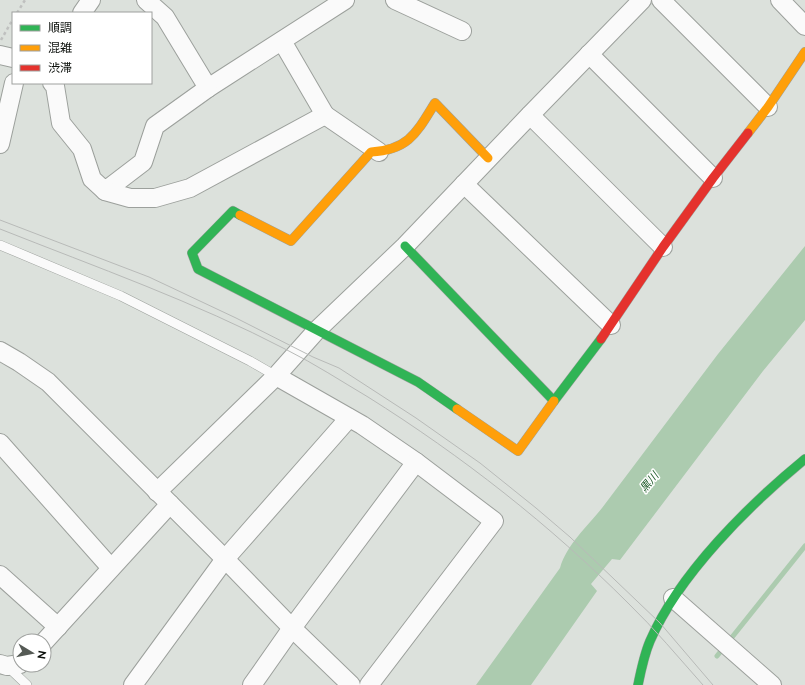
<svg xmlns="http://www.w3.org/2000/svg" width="805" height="685" font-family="Raleway,'Noto Sans JP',sans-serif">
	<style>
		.water { fill: #accbaf }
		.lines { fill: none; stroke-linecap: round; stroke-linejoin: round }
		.stream { stroke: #accbaf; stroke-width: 5 }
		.lane-casing { stroke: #9ca09c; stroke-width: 10 }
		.street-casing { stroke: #9ca09c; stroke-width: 20 }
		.fast-casing { stroke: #9ca09c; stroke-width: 10 }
		.slow-casing { stroke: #9ca09c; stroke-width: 10 }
		.jam-casing { stroke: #9ca09c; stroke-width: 10 }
		.path { stroke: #bfc0bf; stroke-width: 2.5; stroke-dasharray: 3 3; stroke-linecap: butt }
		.lane { stroke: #fafafa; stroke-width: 9 }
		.street { stroke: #fafafa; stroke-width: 18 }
		.fast { stroke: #30b455; stroke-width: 9 }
		.slow { stroke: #ff9f0a; stroke-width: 9 }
		.jam { stroke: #e5322d; stroke-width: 9 }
		.tram { stroke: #b8bab8; stroke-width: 1 }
		.labels { text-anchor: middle; stroke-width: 3; stroke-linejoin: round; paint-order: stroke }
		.water-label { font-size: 11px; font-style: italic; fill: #256030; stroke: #fff }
	</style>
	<rect width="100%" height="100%" fill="#dce1dc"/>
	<path class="water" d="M805 246V320L763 371 620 560 612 559 591 584 597 591 531 685H476L560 568C567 544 587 527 602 508L718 354Z"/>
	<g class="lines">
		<polyline class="stream" points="717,656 805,546"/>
		<g class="lane-casing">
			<g id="lane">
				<polyline points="0,245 121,296 250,361 276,376"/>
				<polyline points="7,666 27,685"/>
			</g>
		</g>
		<g class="street-casing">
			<g id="street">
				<polyline points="146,0 165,17 208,88 345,0"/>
				<polyline points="395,0 462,31"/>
				<polyline points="661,0 768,107"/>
				<polyline points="780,0 805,26"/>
				<polyline points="82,13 91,0"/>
				<polyline points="589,54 713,178"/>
				<polyline points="0,55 13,58"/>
				<polyline points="52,83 55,86 61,123 82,149 92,179 105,191 143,162 155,126 208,88"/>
				<polyline points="325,115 379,152"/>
				<polyline points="530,115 663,247"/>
				<polyline points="0,144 14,83"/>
				<polyline points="464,184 611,325"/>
				<polyline points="105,191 130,198 155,198 190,188 325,115 282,41"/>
				<polyline points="0,351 19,362 48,382 225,559 292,628 351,685"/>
				<polyline points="276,376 362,425 416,462 494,521 369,685"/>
				<polyline points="0,443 111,568"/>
				<polyline points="157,492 276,376 317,330 405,246 530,115 642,0"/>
				<polyline points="0,575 58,627"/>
				<polyline points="673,598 772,685"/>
				<polyline points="44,642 170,504"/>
				<polyline points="0,664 7,666 20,664"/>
				<polyline points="133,685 225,559 349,418"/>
				<polyline points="252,685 292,628 416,462"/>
			</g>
		</g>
		<g class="fast-casing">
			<g id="fast">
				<polyline points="240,215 233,211 192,253 198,269 418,382 457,409"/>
				<polyline points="405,246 554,401 601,339"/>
				<path d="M638 685C641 670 644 655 650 641 679 574 749 505 805 459"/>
			</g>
		</g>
		<g class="slow-casing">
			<g id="slow">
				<polyline points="748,133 768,107 805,52"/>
				<path d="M240 215 291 241 371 152C409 150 417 132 435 103L488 158"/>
				<polyline points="457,409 518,451 554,401"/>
			</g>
		</g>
		<g class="jam-casing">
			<polyline id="jam" points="601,339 663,247 713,178 748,133"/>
		</g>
		<g class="path">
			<polyline points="17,13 25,0"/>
			<polyline points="1,40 13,19"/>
		</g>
		<use href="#lane" class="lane"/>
		<use href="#street" class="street"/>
		<use href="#fast" class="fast"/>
		<use href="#slow" class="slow"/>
		<use href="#jam" class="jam"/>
		<g class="tram">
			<polyline points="0,220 149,277 236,318 313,357 339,368 416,418 480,463 536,508 570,537 660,623 713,685"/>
			<path d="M0 229C96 267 195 302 287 350 315 364 341 381 368 397 462 456 550 525 628 603 655 629 678 657 703 685"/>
		</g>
	</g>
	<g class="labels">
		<g class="water-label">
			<text transform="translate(649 482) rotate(-50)" y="4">黒川</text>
		</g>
	</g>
	<rect x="12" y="12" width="140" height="72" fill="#ffffff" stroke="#9ea09e"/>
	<rect x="20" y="25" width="20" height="6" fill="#30b455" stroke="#9ea09e"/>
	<text x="48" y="32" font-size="12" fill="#0d110d">順調</text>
	<rect x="20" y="45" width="20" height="6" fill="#ff9f0a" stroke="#9ea09e"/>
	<text x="48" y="52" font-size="12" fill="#0d110d">混雑</text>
	<rect x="20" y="65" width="20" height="6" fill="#e5322d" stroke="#9ea09e"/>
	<text x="48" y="72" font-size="12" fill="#0d110d">渋滞</text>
	<g transform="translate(32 653) rotate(100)"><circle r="19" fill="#ffffff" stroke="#9ea09e"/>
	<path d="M0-3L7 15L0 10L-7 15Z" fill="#555a55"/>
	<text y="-6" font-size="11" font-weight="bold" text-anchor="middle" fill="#0d110d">N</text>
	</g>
</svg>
